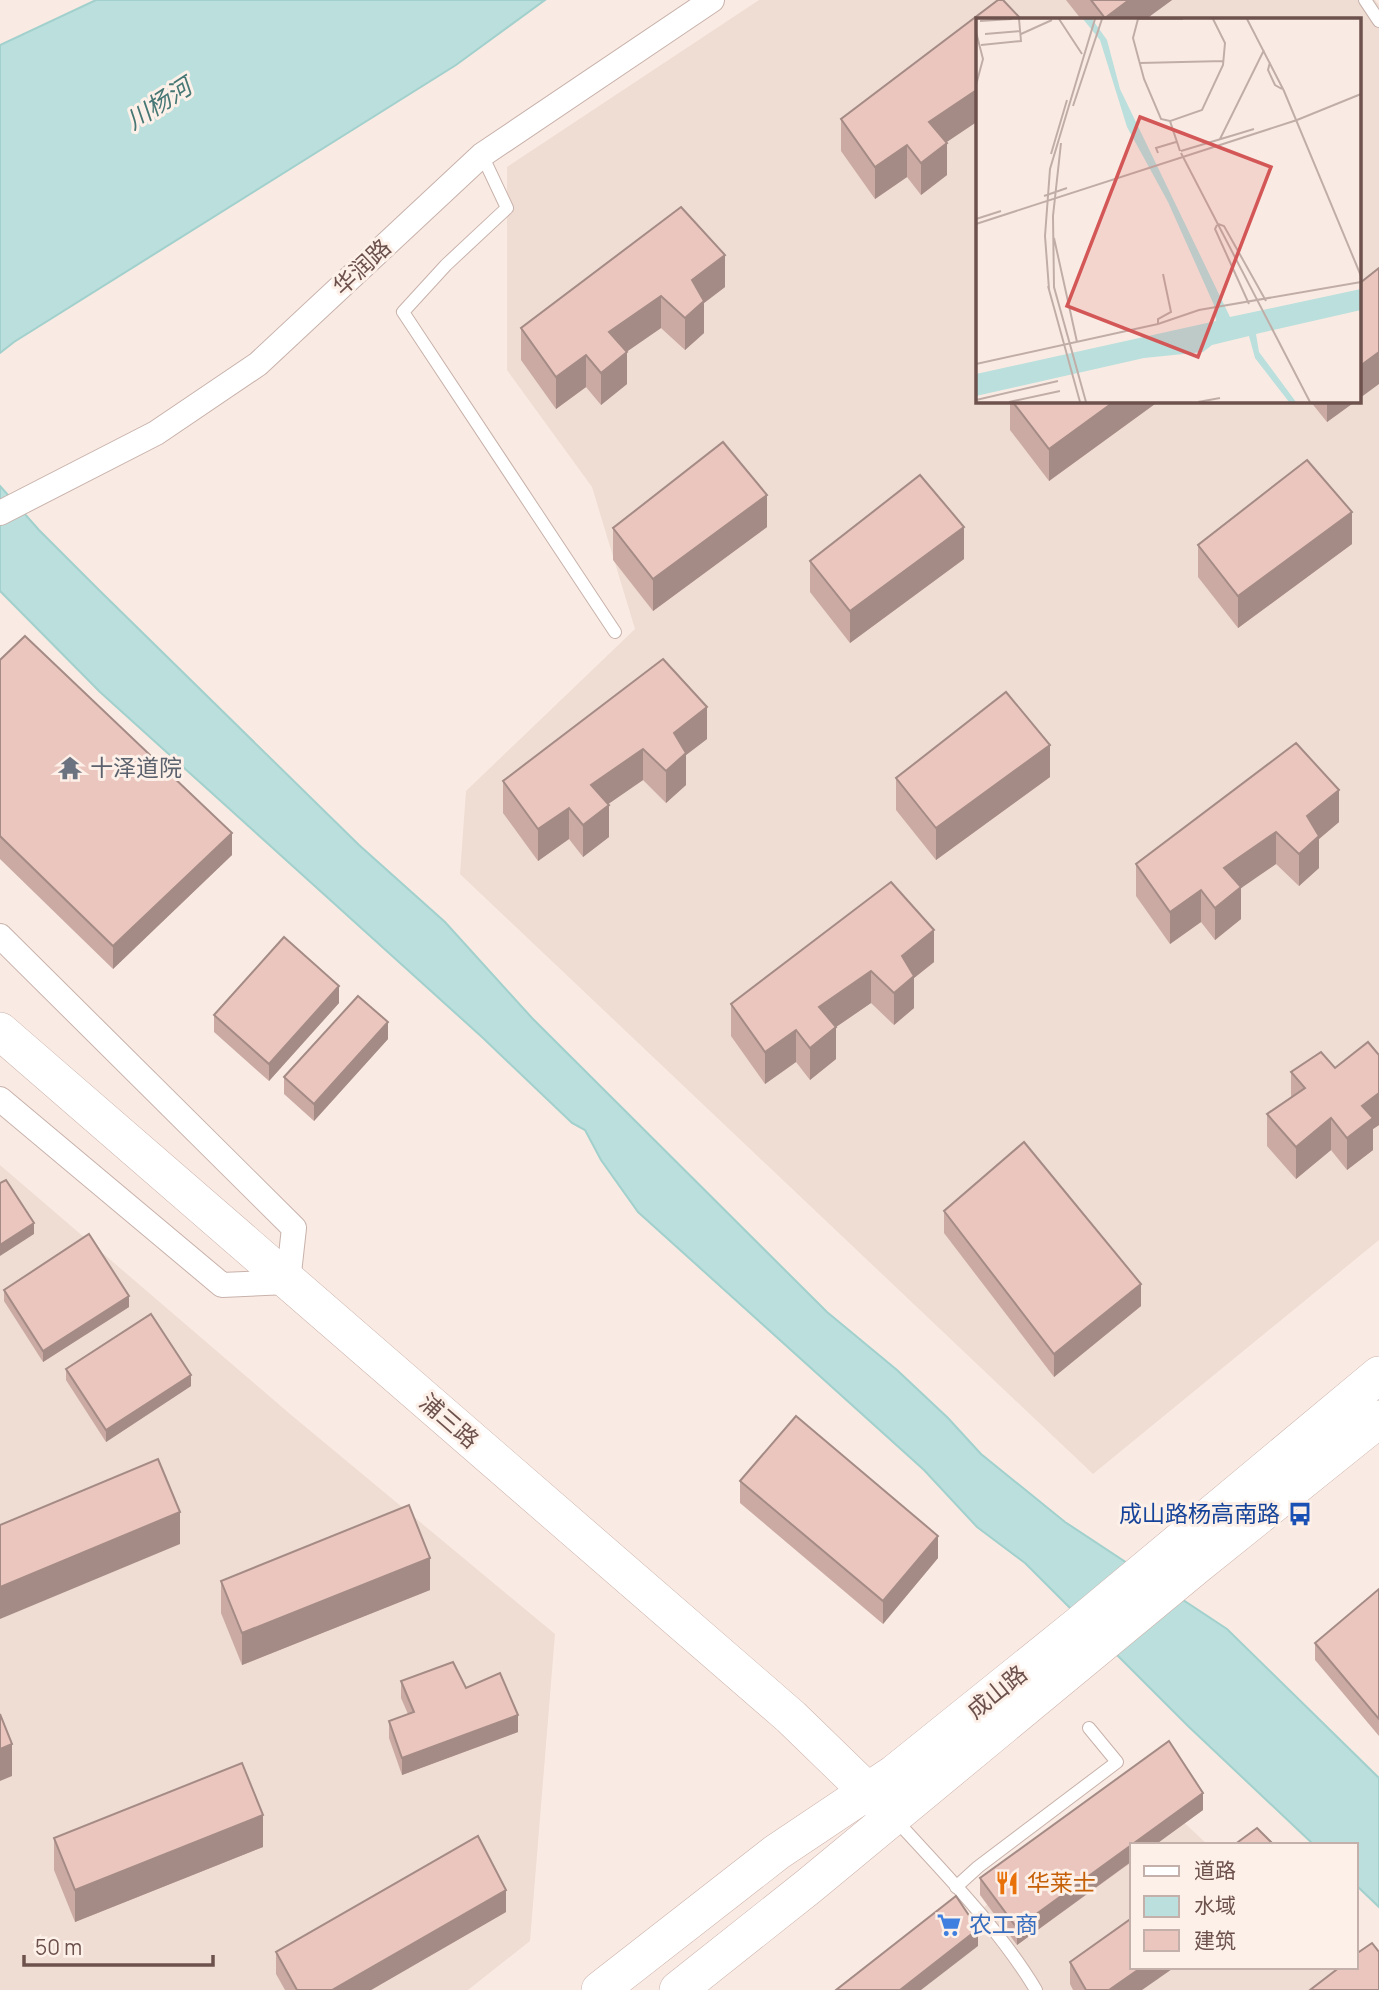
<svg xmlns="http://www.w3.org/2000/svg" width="1379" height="1990" font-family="Manrope,'Noto Sans SC',sans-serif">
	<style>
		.residential { fill: #efdcd2; fill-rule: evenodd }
		.water { fill: #badfdc; stroke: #a2d0cd; stroke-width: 2 }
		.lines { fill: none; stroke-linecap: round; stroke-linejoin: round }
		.service-casing { stroke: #c8b2ab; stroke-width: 14 }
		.minor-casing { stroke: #c8b2ab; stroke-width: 26 }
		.secondary-casing { stroke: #cdb3ac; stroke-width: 38 }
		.service { stroke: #fff; stroke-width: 12 }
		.minor { stroke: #fff; stroke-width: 24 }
		.secondary { stroke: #fff; stroke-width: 37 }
		.wall { fill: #caaaa3 }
		.shaded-wall { fill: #a48b85 }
		.building { fill: #ebc6be; stroke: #a48b85; stroke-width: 2 }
		.labels { text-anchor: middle; stroke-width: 6; stroke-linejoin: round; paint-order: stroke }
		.street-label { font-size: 23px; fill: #6d514c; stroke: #fcf0e8 }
		.worship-label { font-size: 23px; fill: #5b616d; stroke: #fcf0e8; text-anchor: start }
		.transit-label { font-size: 23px; fill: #164399; stroke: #fcf0e8; text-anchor: end }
		.food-label { font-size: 23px; fill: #c56008; stroke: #fcf0e8; text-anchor: start }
		.shop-label { font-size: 23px; fill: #366cbe; stroke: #fcf0e8; text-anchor: start }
		.water-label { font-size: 24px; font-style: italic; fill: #467775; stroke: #fcf0e8 }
		.inset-road { fill: none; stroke: #c1ada7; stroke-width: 2 }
		.view { fill: #d45757; fill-opacity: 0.15; stroke: #d45757; stroke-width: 3.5 }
		.inset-edge { fill: none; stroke: #6d514c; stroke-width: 3.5 }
	</style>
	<rect width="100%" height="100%" fill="#f9ebe3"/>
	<g class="residential">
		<path d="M759 0H1375L1379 5V1240L1093 1474 460 874 466 791 635 629 592 487 507 370V167ZM978 19H1360V401H978Z"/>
		<polygon points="0,1165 290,1414 555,1634 530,1941 468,1990 0,1990"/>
		<polygon points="1142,1783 1208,1845 1132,1845 1132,1967 1340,1967 1364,1990 879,1990"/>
	</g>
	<g class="water">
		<polygon points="96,0 545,0 456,65 14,342 0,353 0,45"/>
		<polygon points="0,486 39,530 100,591 359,845 445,922 532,1018 827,1312 897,1370 948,1418 981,1454 1065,1522 1227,1629 1379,1778 1379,1907 1356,1885 1356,1845 1314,1845 1188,1726 1025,1563 977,1527 924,1470 638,1212 601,1160 585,1130 572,1123 483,1038 100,692 0,591"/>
	</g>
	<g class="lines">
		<g class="service-casing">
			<g id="service">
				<polyline points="1365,0 1379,21"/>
				<polyline points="482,155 507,208 446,265 403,312 615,632"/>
				<path d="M894 1818C944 1873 998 1927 1036 1990"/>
				<polyline points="956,1887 978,1867 1117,1762 1089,1728"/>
			</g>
		</g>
		<g class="minor-casing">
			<g id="minor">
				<polyline points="0,513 156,433 258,364 482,155 712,0"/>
				<polyline points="0,936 294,1228 288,1282 222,1285 0,1099"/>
			</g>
		</g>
		<g class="secondary-casing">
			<g id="secondary">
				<polyline points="0,1031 791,1717 892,1815"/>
				<polyline points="600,1990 777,1852 895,1773 1079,1625 1379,1375"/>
				<polyline points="678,1990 809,1886 1196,1566 1379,1419"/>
			</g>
		</g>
		<use href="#service" class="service"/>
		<use href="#minor" class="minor"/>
		<use href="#secondary" class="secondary"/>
	</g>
	<g class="wall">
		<polygon points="1066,0 1172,0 1146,19 1081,19"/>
		<polygon points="978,19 978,121 946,142 947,175 921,195 907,177 875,199 841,151 841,119"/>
		<polygon points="681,207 725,287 704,303 704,333 685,350 661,328 626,352 627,384 601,405 586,387 556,409 521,360 521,328"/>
		<polygon points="1010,401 1159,401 1049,481 1010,430"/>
		<polygon points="1310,401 1356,401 1327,422"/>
		<polygon points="767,527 653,611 613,560 613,528"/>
		<polygon points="1352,544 1238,628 1198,577 1198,545"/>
		<polygon points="964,559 850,643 810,592 810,561"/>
		<polygon points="663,659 707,739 686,755 686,785 666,803 643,780 608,804 609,837 583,857 569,839 538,861 503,813 503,781"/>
		<polygon points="0,660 232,855 113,969 0,859"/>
		<polygon points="1296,743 1339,822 1319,839 1319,868 1299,886 1276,864 1241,887 1241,919 1215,940 1201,922 1170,944 1136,896 1136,864"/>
		<polygon points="1050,777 936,860 896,810 896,778"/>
		<polygon points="891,882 934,962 914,978 914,1008 894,1025 871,1003 836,1027 836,1059 810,1080 796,1062 765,1084 731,1036 731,1004"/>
		<polygon points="339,1003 269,1081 214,1032 214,1015"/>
		<polygon points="388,1039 314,1121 284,1094 284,1077"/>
		<polygon points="1379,1055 1379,1125 1373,1129 1373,1150 1347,1170 1331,1150 1296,1179 1267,1146 1267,1114 1291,1098 1291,1072 1335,1068"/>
		<polygon points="944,1211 1141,1306 1054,1377 944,1233"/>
		<polygon points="4,1290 129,1307 43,1362 4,1301"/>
		<polygon points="66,1369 191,1386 106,1442 66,1380"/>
		<polygon points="740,1481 938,1558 883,1624 740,1503"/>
		<polygon points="221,1581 430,1590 242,1665 221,1613"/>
		<polygon points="1379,1589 1379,1736 1315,1660 1315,1643"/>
		<polygon points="401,1681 466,1688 518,1732 402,1775 389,1738 389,1721 408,1714 401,1698"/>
		<polygon points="1203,1810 1017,1945 980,1895 980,1878"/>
		<polygon points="54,1838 263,1847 75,1922 54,1870"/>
		<polygon points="506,1912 371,1990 285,1990 276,1974 276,1952"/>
		<polygon points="1070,1962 1142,1990 1073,1990 1070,1984"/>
	</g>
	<g class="shaded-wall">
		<polygon points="1129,0 1172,0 1146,19 1105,19 1105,18"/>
		<polygon points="978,89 978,121 929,154 929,122"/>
		<polygon points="947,143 947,175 921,195 921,163"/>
		<polygon points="907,145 907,177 875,199 875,167"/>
		<polygon points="725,255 725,287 704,303 704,333 685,350 685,318 692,280"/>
		<polygon points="661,296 661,328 609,364 609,332"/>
		<polygon points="627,352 627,384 601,405 601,373"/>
		<polygon points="1379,352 1379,384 1360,398 1360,366"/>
		<polygon points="586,355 586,387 556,409 556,377"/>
		<polygon points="1115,401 1159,401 1049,481 1049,449"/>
		<polygon points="1327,401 1356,401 1327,422"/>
		<polygon points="767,495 767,527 653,611 653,579"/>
		<polygon points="1352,512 1352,544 1238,628 1238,596"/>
		<polygon points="964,527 964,559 850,643 850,611"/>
		<polygon points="707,707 707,739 686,755 686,785 666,803 666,771 674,733"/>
		<polygon points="1050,745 1050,777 936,860 936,828"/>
		<polygon points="643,749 643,780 591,816 591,785"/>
		<polygon points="1339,790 1339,822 1319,839 1319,868 1299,886 1299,854 1307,816"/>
		<polygon points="609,805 609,837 583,857 583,825"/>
		<polygon points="569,808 569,839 538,861 538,829"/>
		<polygon points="1276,832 1276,864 1224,900 1224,868"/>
		<polygon points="232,833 232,855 113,969 113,946"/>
		<polygon points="1241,887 1241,919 1215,940 1215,908"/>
		<polygon points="1201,890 1201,922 1170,944 1170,912"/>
		<polygon points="934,930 934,962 914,978 914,1008 894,1025 894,993 902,956"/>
		<polygon points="871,971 871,1003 836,1027 836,1059 810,1080 810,1048 819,1007"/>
		<polygon points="339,986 339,1003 269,1081 269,1064"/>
		<polygon points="388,1022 388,1039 314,1121 314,1104"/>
		<polygon points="796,1030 796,1062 765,1084 765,1052"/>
		<polygon points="1379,1093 1379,1125 1373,1129 1373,1150 1347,1170 1347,1138 1362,1106"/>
		<polygon points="1331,1118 1331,1150 1296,1179 1296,1147"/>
		<polygon points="34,1223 34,1234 0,1256 0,1245"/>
		<polygon points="1141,1284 1141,1306 1054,1377 1054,1354"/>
		<polygon points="129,1296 129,1307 43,1362 43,1351"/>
		<polygon points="191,1375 191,1386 106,1442 106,1430"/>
		<polygon points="180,1512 180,1544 0,1619 0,1587"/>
		<polygon points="938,1536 938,1558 883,1624 883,1601"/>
		<polygon points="430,1558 430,1590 242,1665 242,1633"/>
		<polygon points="518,1715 518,1732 402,1775 402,1758"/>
		<polygon points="12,1744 12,1776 0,1781 0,1749"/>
		<polygon points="1203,1793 1203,1810 1155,1845 1132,1845 1132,1861 1017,1945 1017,1928"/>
		<polygon points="263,1815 263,1847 75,1922 75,1890"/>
		<polygon points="506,1890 506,1912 371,1990 332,1990"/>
		<polygon points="978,1929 978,1946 921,1990 900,1990"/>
		<polygon points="1142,1967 1175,1967 1142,1990 1109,1990"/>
	</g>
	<g class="building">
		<polygon points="998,0 1003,0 1021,19 978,19 978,89 929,122 947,143 921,163 907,145 875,167 841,119"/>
		<polygon points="1091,0 1129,0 1105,18"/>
		<polygon points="681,207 725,255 692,280 704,301 685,318 661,296 609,332 627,352 601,373 586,355 556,377 521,328"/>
		<polygon points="1379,268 1379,352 1360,366 1360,283"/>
		<polygon points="1012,401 1115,401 1049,449"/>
		<polygon points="723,442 767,495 653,579 613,528"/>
		<polygon points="1307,460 1352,512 1238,596 1198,545"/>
		<polygon points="920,475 964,527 850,611 810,561"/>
		<polygon points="25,636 232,833 113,946 0,836 0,660"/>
		<polygon points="663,659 707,707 674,733 686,753 666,771 643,749 591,785 609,805 583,825 569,808 538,829 503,781"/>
		<polygon points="1006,692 1050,745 936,828 896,778"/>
		<polygon points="1296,743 1339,790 1307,816 1319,836 1299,854 1276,832 1224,868 1241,887 1215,908 1201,890 1170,912 1136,864"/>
		<polygon points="891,882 934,930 902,956 914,976 894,993 871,971 819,1007 836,1027 810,1048 796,1030 765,1052 731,1004"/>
		<polygon points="284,937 339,986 269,1064 214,1015"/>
		<polygon points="358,996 388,1022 314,1104 284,1077"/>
		<polygon points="1368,1042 1379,1055 1379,1093 1362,1106 1373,1118 1347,1138 1331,1118 1296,1147 1267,1114 1305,1088 1291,1072 1321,1052 1335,1068"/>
		<polygon points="1024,1142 1141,1284 1054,1354 944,1211"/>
		<polygon points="6,1180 34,1223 0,1245 0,1183"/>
		<polygon points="89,1234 129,1296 43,1351 4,1290"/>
		<polygon points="151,1314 191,1375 106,1430 66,1369"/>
		<polygon points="796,1416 938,1536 883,1601 740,1481"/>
		<polygon points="158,1459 180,1512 0,1587 0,1525"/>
		<polygon points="409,1505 430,1558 242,1633 221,1581"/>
		<polygon points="1379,1589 1379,1719 1315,1643"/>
		<polygon points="453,1662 466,1688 500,1673 518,1715 402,1758 389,1721 414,1712 401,1681"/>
		<polygon points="0,1714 12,1744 0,1749"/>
		<polygon points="1169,1741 1203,1793 1017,1928 980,1878"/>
		<polygon points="242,1763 263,1815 75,1890 54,1838"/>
		<polygon points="1257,1828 1274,1845 1234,1845"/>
		<polygon points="478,1836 506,1890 332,1990 297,1990 276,1952"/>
		<polygon points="956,1896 978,1929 900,1990 836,1990"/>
		<polygon points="1132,1918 1132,1967 1142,1967 1109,1990 1086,1990 1070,1962"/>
		<polygon points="1372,1943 1379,1952 1379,1990 1310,1990 1340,1967 1356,1967 1356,1954"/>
	</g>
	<defs>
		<g id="temple-bare" transform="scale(1.89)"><path d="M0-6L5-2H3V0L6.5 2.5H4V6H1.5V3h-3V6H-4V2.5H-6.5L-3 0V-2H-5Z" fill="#6b7280" stroke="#fcf0e8" stroke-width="2.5" paint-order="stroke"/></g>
		<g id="bus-bare" transform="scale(1.89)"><path d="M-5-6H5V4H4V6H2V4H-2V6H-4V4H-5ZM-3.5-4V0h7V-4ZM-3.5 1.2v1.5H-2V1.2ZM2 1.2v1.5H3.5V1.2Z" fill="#1a4fb4" stroke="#fcf0e8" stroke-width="2.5" paint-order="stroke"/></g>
		<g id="restaurant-bare" transform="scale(1.89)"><path d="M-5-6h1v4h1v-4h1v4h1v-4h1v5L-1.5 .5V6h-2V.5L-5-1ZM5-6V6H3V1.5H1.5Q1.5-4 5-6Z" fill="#e8710a" stroke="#fcf0e8" stroke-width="2.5" paint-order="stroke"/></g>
		<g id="supermarket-bare" transform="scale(1.89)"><path d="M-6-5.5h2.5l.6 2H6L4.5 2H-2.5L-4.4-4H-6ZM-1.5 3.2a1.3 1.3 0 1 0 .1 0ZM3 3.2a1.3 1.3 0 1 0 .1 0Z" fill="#3f7fe0" stroke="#fcf0e8" stroke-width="2.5" paint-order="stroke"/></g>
	</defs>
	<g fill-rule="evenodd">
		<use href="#temple-bare" x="70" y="768"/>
		<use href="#bus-bare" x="1300" y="1514"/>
		<use href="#restaurant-bare" x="1007" y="1883"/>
		<use href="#supermarket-bare" x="949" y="1925"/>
	</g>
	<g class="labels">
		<g class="street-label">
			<text transform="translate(362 267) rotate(-43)" y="8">华润路</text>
			<text transform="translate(449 1421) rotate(41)" y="8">浦三路</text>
			<text transform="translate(997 1692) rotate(-39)" y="8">成山路</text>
		</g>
		<g class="worship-label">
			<text x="90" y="776">十泽道院</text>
		</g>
		<g class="transit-label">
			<text x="1280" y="1522">成山路杨高南路</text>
		</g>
		<g class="food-label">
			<text x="1027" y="1891">华莱士</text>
		</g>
		<g class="shop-label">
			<text x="969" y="1933">农工商</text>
		</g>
		<g class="water-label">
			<text transform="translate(159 104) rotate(-33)" y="8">川杨河</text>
		</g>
	</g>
	<g transform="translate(976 18)">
		<rect width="385" height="385" fill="#f9ebe3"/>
		<path d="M107 1H116L131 22 144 71 254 299 385 271V292L280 316 283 334 320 384H313L279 340 273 318 236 327 227 334 168 340 0 378V356L240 303 238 287 192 184 151 109 124 22Z" fill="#badfdc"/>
		<path class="inset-road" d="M83 1 106 36M162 1 157 20 168 61 185 101 194 103M162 1H207M271 1 308 73 385 258M4 3 36 1M0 14 7 41 0 67M9 16 44 13M45 16 76 2M5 27 45 23 43 1M294 44 292 52 299 67 306 71M164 45 248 43M97 88 126 1M244 121 288 32M85 125 77 198 78 269 110 384M204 133 194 103 226 92 247 47 249 25 237 1M205 133 278 111M182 135 180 130 200 124M205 135 334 384M75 136 91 82M68 178 91 170M0 201 25 193M0 206 321 102 385 76M242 206 248 208 290 283M241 207 239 211 273 286M78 220 101 324M72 268 104 384M73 271 69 218 74 151 119 1M182 306V301L195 294 187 256M0 346 182 306 223 292 385 264M0 382 82 363M33 384 84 373M222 384 244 380"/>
		<path class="view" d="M164 99 295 149 222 339 91 288Z"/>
		<rect width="385" height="385" class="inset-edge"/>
	</g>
	<rect x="1130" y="1843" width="228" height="126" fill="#fcf0e8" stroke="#c3b0aa" stroke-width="2"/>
	<rect x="1144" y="1866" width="35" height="10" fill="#ffffff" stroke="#c3b0aa" stroke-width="2"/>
	<text x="1194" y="1878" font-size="21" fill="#6d514c">道路</text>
	<rect x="1144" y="1896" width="35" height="21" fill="#badfdc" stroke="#c3b0aa" stroke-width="2"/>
	<text x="1194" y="1913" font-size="21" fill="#6d514c">水域</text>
	<rect x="1144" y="1930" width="35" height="21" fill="#ebc6be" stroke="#c3b0aa" stroke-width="2"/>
	<text x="1194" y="1948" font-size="21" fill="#6d514c">建筑</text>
	<path d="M24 1955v10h189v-10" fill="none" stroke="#6d514c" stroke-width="3.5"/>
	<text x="35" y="1955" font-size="21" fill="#6d514c" stroke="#fcf0e8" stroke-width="5" paint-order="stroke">50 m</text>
</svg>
